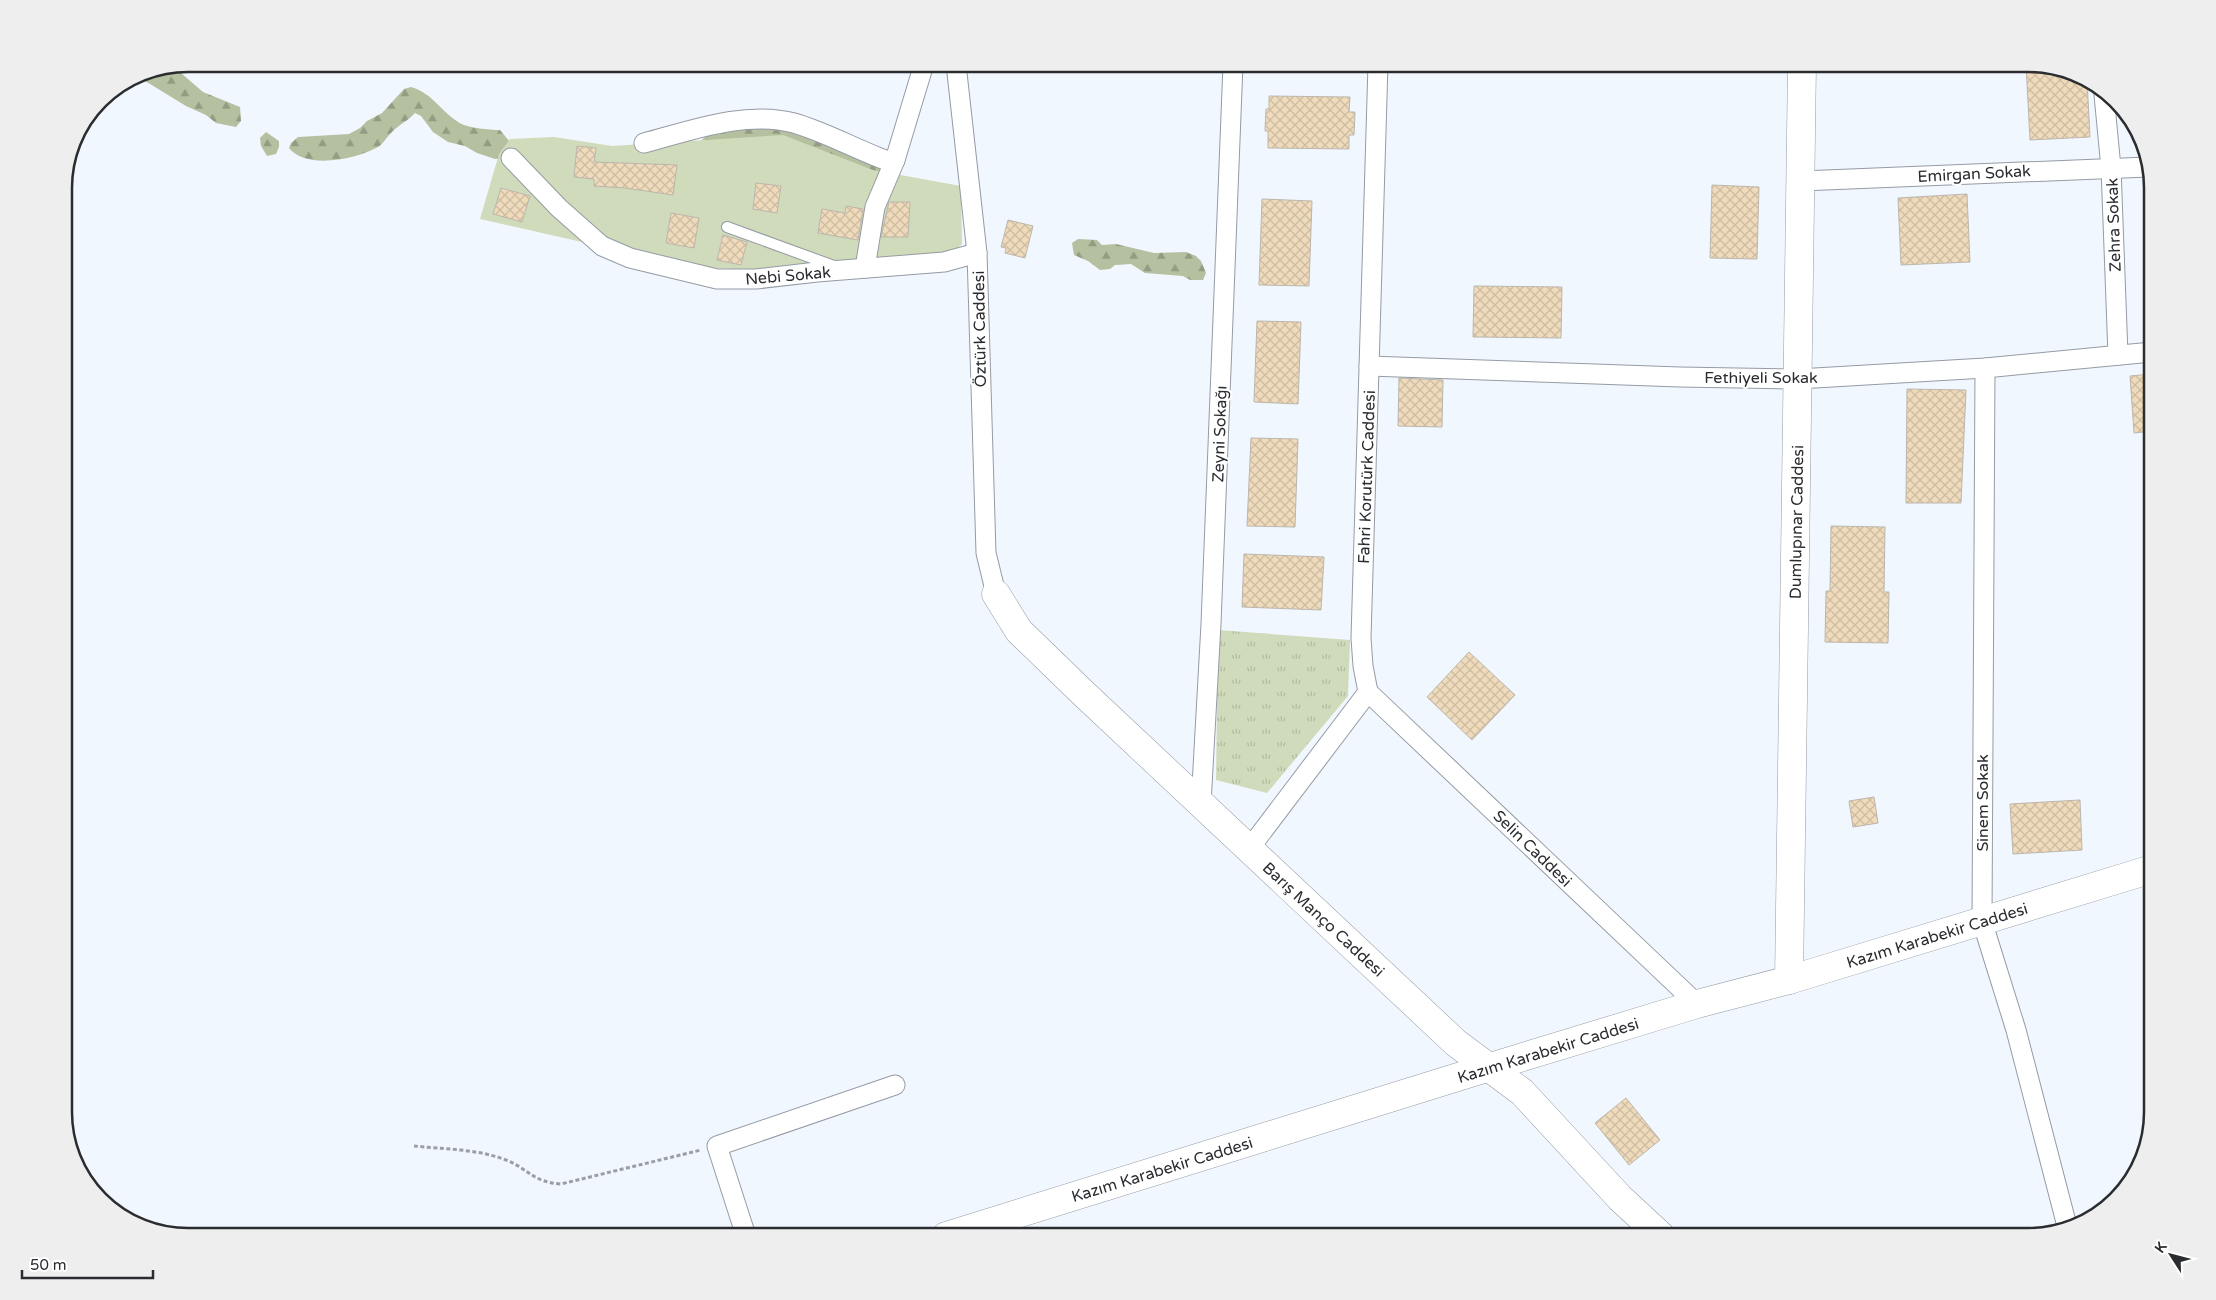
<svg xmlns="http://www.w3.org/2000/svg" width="2216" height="1300" font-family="'Varela Round',sans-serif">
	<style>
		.forest { fill: url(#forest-firs) }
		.park { fill: url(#park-tufts) }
		.garden { fill: #cfdbba }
		.building { fill: url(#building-cross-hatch); stroke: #bcb6ad }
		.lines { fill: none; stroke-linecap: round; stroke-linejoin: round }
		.lane-casing { stroke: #959ba4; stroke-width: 12 }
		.street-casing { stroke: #959ba4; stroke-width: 21 }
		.secondary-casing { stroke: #959ba4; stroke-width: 29 }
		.path { stroke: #9a9fa4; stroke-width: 3; stroke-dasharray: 4 2.5; stroke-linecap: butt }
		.lane { stroke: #fff; stroke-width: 10 }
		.street { stroke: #fff; stroke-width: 19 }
		.secondary { stroke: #fff; stroke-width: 28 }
		.labels { text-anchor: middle; stroke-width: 4.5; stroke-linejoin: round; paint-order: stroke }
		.street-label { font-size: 16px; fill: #2a2c30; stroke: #fff }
		.rim { fill: none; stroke: #2a2c30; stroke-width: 2.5 }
	</style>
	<defs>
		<pattern id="forest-firs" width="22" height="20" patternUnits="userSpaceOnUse" patternTransform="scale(1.25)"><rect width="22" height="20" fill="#b4c09f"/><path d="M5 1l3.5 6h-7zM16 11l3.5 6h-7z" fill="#939c82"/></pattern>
		<pattern id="park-tufts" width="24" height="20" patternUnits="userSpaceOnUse" patternTransform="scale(1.25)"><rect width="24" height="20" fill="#cfdbba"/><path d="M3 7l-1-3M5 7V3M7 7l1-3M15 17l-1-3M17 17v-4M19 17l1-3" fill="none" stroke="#b2bca0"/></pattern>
		<pattern id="building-cross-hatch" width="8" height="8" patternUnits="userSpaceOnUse" patternTransform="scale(1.25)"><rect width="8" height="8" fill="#efdbbb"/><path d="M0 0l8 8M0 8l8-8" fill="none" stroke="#cdbca1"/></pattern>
	</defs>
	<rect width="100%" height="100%" fill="#f1f7fe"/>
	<g class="forest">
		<polygon points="174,67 203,92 240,107 241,121 236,127 216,123 206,115 186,106 137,76"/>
		<path d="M411 87C432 93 441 111 458 122 466 128 490 130 500 130L510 142 503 158 495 159 477 153 465 146 448 142 433 132 421 116 415 113C408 121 398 125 391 133 386 138 383 144 378 147 357 159 306 170 289 148L291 143 298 137 349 134 360 128 367 121 382 113 404 89Z"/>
		<polygon points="741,128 788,129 882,168 878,177 696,146 707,135"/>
		<polygon points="266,132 279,141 279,147 276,154 267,156 261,146 260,138"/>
		<polygon points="1078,239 1097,240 1102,245 1116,244 1154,253 1186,252 1196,256 1201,261 1206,273 1203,280 1190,280 1183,276 1145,273 1131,264 1115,265 1110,269 1100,270 1088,261 1074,255 1072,243"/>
	</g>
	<polygon class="park" points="1218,630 1350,640 1348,696 1267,793 1216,780"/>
	<polygon class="garden" points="783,135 873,170 961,186 962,244 952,253 854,260 750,270 692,267 480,219 499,154 510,139 554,137 612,146"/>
	<g class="building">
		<polygon points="2026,64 2087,80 2090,137 2030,140"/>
		<polygon points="1269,96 1350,97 1349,112 1355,112 1354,135 1349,135 1349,149 1268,148 1268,131 1265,131 1266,109 1269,109"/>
		<polygon points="577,146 596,148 594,162 677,165 673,195 625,188 594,186 594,179 574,177"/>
		<polygon points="756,183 781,186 777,213 753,209"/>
		<polygon points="1712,185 1759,187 1757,259 1710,258"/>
		<polygon points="501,188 530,196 522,222 493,214"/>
		<polygon points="1967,194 1970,262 1901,265 1898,198"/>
		<polygon points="1262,199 1312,201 1309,286 1259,285"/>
		<polygon points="889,202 910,202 908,237 881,237"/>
		<polygon points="846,206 863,209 858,240 818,233 822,209 845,213"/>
		<polygon points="671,213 699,218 694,248 666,243"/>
		<polygon points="1008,220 1033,226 1025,258 1005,253 1006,248 1001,247"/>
		<polygon points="723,235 747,242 741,265 717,260"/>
		<polygon points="1474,286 1562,287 1561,338 1473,337"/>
		<polygon points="1257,321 1301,322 1298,404 1254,402"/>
		<polygon points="2152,374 2152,431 2134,433 2130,376"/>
		<polygon points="1399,378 1443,380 1442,427 1398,426"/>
		<polygon points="1907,389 1966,390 1961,503 1906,503"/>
		<polygon points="1251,438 1298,439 1295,527 1247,526"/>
		<polygon points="1831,526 1885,527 1884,592 1889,592 1888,643 1825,642 1826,591 1830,591"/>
		<polygon points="1244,554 1324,557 1321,610 1242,607"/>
		<polygon points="1469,652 1515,695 1472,740 1427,697"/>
		<polygon points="1874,797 1878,823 1853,827 1849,801"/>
		<polygon points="2080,800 2082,850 2013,854 2010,804"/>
		<polygon points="1626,1098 1660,1140 1629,1165 1595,1123"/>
	</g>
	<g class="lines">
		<g class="lane-casing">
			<polyline id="lane" points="727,227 834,266"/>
		</g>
		<g class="street-casing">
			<g id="street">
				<polyline points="956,64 977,253 986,553 996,594"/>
				<polyline points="2104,95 2111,168 2118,355"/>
				<path d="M644 143C690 131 745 110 794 123 822 131 852 147 880 158L888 161 895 160 924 64"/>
				<polyline points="511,158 559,208 602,246 630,258 717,279 756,279 817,272 944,262 977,253"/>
				<polyline points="1801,181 2148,167"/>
				<polyline points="865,268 875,207 895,160"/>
				<polyline points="1369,366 1680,377 1798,379 1985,368 2152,352"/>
				<polyline points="1985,368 1982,921 2016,1030 2067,1226"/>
				<polyline points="1368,692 1697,1004"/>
				<polyline points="1201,804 1211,624 1233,64"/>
				<polyline points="1249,849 1368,692 1363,666 1361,638 1378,64"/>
				<polyline points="746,1236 717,1146 895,1085"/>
			</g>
		</g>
		<g class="secondary-casing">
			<g id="secondary">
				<polyline points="996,594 1019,631 1083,693 1456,1043 1522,1092 1620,1198 1661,1236"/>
				<polyline points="1789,980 1802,64"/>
				<polyline points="946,1236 1490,1067 1697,1004 1789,980 2152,869"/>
			</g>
		</g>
		<path class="path" d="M414 1146C443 1149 478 1149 506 1160 529 1169 532 1182 561 1184L701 1150"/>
		<use href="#lane" class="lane"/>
		<use href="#street" class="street"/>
		<use href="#secondary" class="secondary"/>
	</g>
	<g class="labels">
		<g class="street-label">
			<text transform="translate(1974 173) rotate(-3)" y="6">Emirgan Sokak</text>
			<text transform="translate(2113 225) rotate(-92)" y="6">Zehra Sokak</text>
			<text transform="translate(788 275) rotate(-5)" y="6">Nebi Sokak</text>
			<text transform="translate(979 329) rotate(-91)" y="6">Öztürk Caddesi</text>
			<text x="1761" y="383">Fethiyeli Sokak</text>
			<text transform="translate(1219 434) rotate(-88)" y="6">Zeyni Sokağı</text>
			<text transform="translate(1366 477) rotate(-88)" y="6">Fahri Korutürk Caddesi</text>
			<text transform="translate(1796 522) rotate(-89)" y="6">Dumlupınar Caddesi</text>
			<text transform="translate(1982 803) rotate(-90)" y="6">Sinem Sokak</text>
			<text transform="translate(1533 848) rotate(44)" y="6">Selin Caddesi</text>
			<text transform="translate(1324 919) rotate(43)" y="6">Barış Manço Caddesi</text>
			<text transform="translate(1937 935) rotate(-17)" y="6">Kazım Karabekir Caddesi</text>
			<text transform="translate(1548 1050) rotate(-17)" y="6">Kazım Karabekir Caddesi</text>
			<text transform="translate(1162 1169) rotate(-17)" y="6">Kazım Karabekir Caddesi</text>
		</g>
	</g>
	<path d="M0 0H2216V1300H0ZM188 72H2028A116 116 0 0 1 2144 188V1112A116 116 0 0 1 2028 1228H188A116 116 0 0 1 72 1112V188A116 116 0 0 1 188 72Z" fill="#eee" fill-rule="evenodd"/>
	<path class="rim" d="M188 72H2028A116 116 0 0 1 2144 188V1112A116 116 0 0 1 2028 1228H188A116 116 0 0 1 72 1112V188A116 116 0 0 1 188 72Z"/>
	<g transform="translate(2171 1255) rotate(306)" stroke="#ffffff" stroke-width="4" paint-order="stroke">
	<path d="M0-4L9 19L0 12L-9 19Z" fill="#2a2c30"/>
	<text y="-8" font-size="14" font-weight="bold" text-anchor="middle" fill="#2a2c30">K</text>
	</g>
	<path d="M22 1270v8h131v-8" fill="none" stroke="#2a2c30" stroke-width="2.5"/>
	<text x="30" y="1270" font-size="15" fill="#2a2c30" stroke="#ffffff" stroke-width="4" paint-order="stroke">50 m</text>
</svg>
